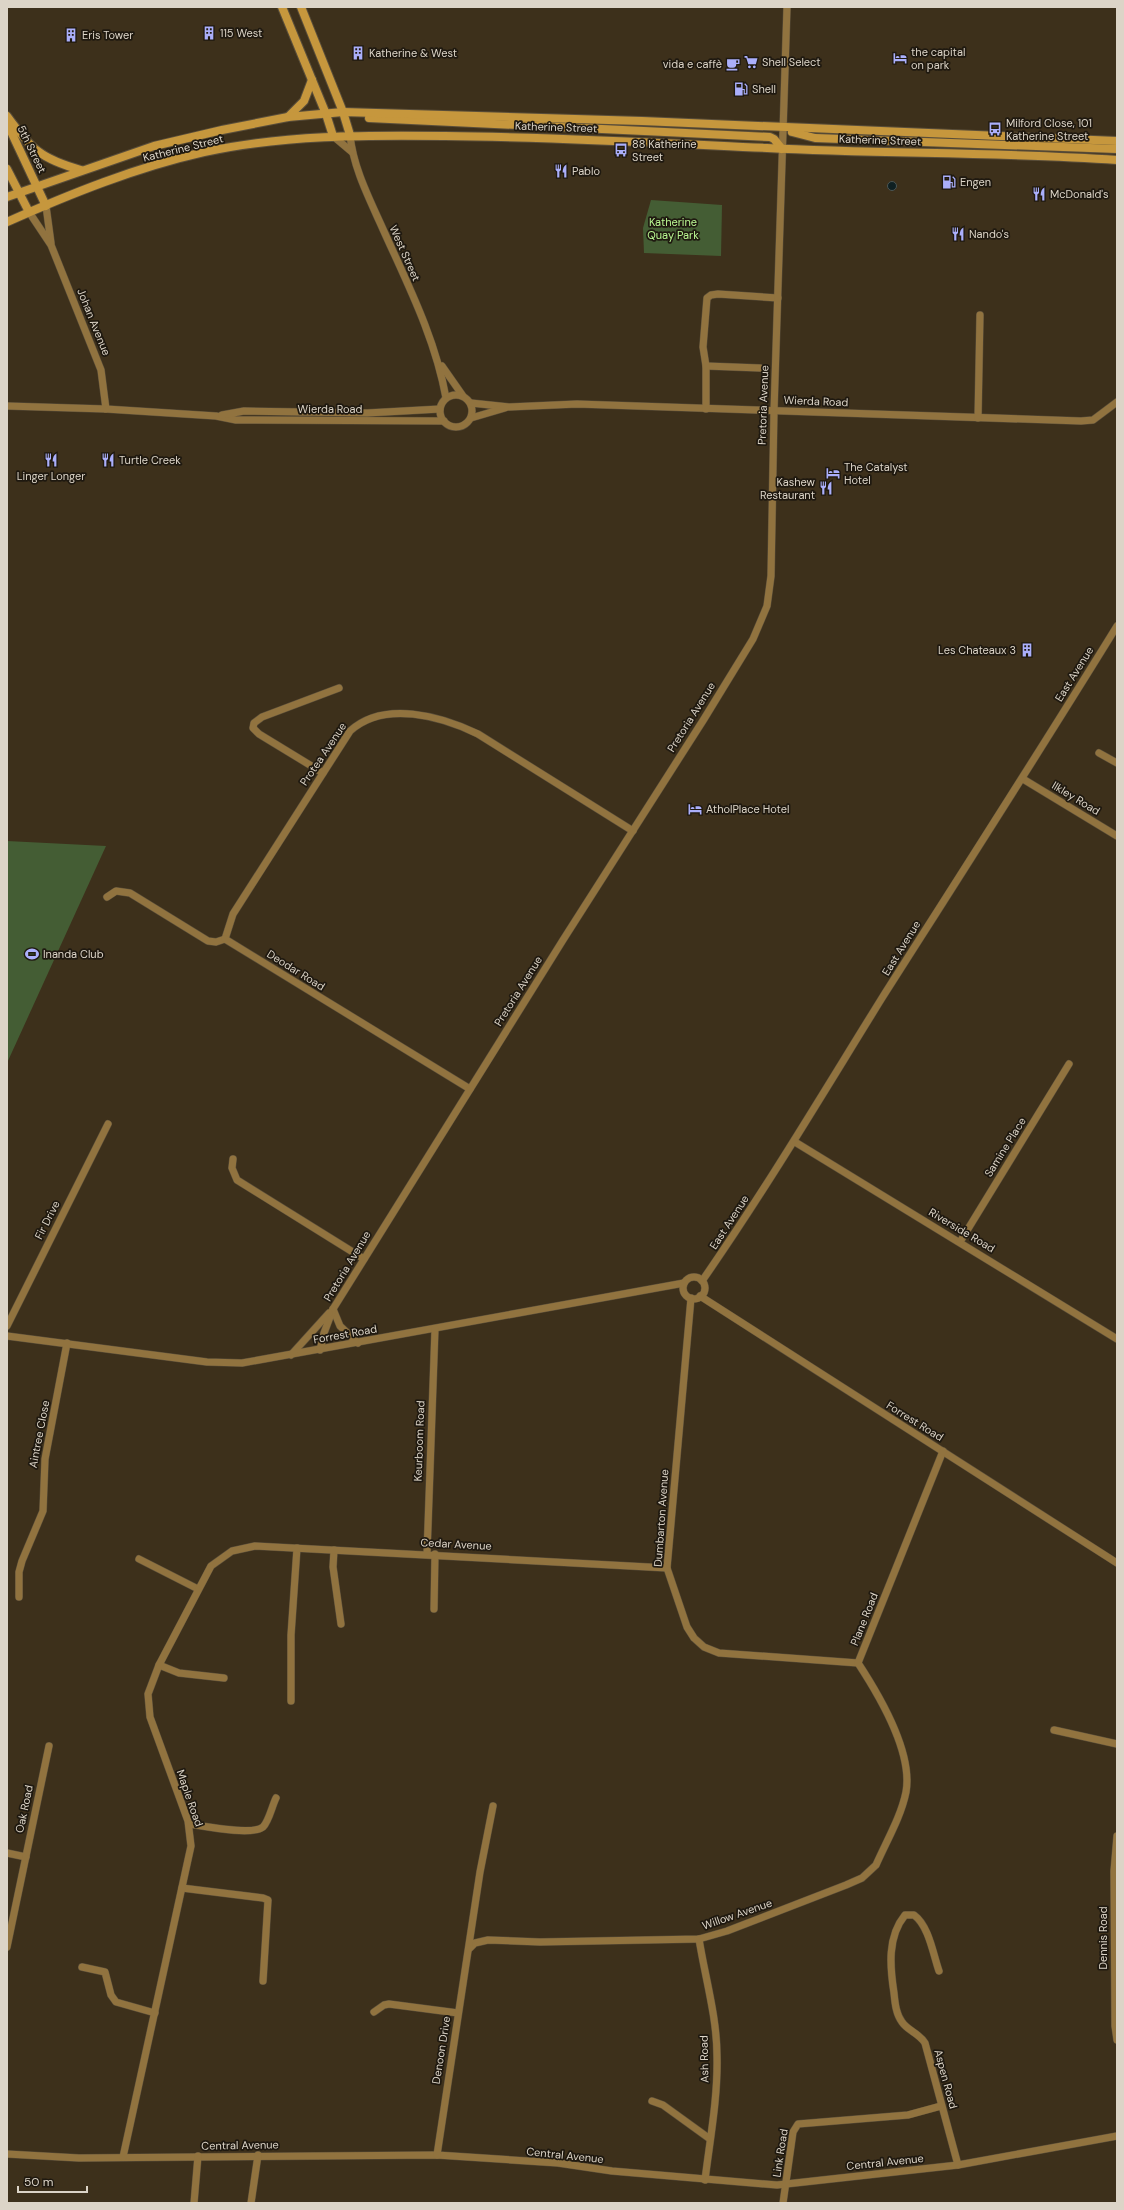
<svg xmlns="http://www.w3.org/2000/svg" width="1124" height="2210" font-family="'DM Sans',sans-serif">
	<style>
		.green { fill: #445d34 }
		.water { fill: #0f2022; stroke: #4c5654 }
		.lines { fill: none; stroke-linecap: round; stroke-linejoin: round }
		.street-casing { stroke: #5a4e3a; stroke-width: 8 }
		.secondary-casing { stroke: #5a4e3a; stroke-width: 10 }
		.street { stroke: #91733f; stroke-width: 7 }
		.secondary { stroke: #c6973d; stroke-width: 8 }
		.labels { text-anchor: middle; stroke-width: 3.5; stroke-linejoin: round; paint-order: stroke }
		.poi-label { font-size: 11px; fill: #dcd4c7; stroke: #1f1910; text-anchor: start }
		.street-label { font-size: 11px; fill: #dcd4c7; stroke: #1f1910 }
		.park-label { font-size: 11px; fill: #b9f792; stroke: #1f1910 }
	</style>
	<rect width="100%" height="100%" fill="#3d301b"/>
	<g class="green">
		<polygon points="651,200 722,205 721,256 644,253 643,228"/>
		<polygon points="7,841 106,846 7,1063"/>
	</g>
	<circle class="water" cx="892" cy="186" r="4.5"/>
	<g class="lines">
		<g class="street-casing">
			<g id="street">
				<path d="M350 135C353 167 369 198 382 227 407 283 435 337 446 398"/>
				<polyline points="333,136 352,152"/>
				<polyline points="46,206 51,243"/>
				<polyline points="29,212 51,245 101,370 106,409"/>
				<polyline points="442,366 463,396"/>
				<polyline points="706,366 760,368"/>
				<circle cx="456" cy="411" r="16"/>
				<polyline points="471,403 509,407 577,404 1081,421 1093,420 1117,402"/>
				<polyline points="7,406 106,409 216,416 236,420 444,421"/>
				<polyline points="706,409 706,366 703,347 707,298 711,295 718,294 778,298"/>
				<polyline points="222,415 244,411 367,413 440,409"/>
				<polyline points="471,418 505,408"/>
				<polyline points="978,418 980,315"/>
				<polyline points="1099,753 1117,763"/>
				<polyline points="323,773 259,734 253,728 254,723 262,717 339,688"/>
				<polyline points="1023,779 1117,836"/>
				<polyline points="107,897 116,891 130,893 208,941 216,942 225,939"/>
				<path d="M225 939 233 914 350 731C384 700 441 716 478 734L633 831"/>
				<polyline points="225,939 470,1089"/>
				<polyline points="795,1142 1117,1339"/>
				<polyline points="233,1159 232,1168 237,1180 364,1259"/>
				<polyline points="960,1242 1069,1064"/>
				<circle cx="694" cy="1288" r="11"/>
				<path d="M702 1281C766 1189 823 1093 882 998 961 874 1040 751 1117 626"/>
				<polyline points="700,1296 1117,1563"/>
				<polyline points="691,1298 667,1568 687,1627 694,1638 704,1647 719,1653 858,1663"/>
				<polyline points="333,1309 340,1326 358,1343"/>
				<polyline points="7,1326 108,1124"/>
				<polyline points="7,1336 207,1362 242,1363 684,1283"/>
				<polyline points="320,1350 324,1333 333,1309 563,940 704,719 753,639 767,606 771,576 774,411 787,7"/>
				<polyline points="291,1355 329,1313"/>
				<polyline points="334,1550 333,1567 341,1624"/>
				<polyline points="427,1554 435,1329"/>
				<polyline points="139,1559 198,1589"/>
				<polyline points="19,1597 19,1572 22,1561 43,1511 45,1459 67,1343"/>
				<polyline points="434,1609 435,1554"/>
				<polyline points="159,1665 179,1673 224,1678"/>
				<polyline points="291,1701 291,1635 297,1548"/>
				<polyline points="1054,1730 1117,1744"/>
				<path d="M189 1824C203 1826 252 1836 263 1827 269 1821 272 1806 276 1798"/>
				<polyline points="1117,1836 1114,1871 1115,2026 1117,2040"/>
				<polyline points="7,1853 26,1857"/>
				<polyline points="182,1888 263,1898 268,1900 263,1981"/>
				<path d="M699 1939C705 1977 717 2017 717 2056 718 2097 710 2139 705 2180"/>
				<polyline points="7,1947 49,1746"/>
				<path d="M470 1948 475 1943 488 1940 540 1942 699 1939 727 1931 846 1885 862 1878 876 1865C886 1842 901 1817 906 1792 913 1753 879 1695 858 1663L943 1451"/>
				<polyline points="82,1967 105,1972 111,1995 116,2002 155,2013"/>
				<path d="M939 1971C933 1954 929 1926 914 1915H905C887 1937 890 1967 894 1993 895 2003 896 2014 902 2022 908 2031 919 2033 925 2043L958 2165"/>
				<polyline points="374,2012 384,2005 389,2004 458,2013"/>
				<polyline points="652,2101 663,2105 710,2139"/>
				<polyline points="7,2154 79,2158 437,2155 558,2163 612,2171 777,2185 958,2165 1117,2136"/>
				<polyline points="437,2155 480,1872 493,1806"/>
				<polyline points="123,2157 191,1846 188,1821 150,1717 148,1694 159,1665 211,1566 232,1551 255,1546 667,1568"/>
				<polyline points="194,2203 198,2156"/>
				<polyline points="251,2203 258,2155"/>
				<polyline points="783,2203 793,2132 798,2124 908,2115 941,2106"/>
			</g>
		</g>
		<g class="secondary-casing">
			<g id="secondary">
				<polyline points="282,7 326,114 333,136"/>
				<polyline points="301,7 343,112 350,135"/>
				<path d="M7 116C31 149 41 159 81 170"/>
				<polyline points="288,117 304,101 312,80"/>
				<polyline points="369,118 770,137 774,139 782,149"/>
				<polyline points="7,123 46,206"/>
				<polyline points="792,132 815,138 1117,149"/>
				<polyline points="7,169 29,212"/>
				<polyline points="7,197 154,146 222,130 288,117 343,112 642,121 1117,141"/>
				<path d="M7 222C70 194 137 167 204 152 283 135 365 135 445 136 553 137 660 143 767 148 884 154 1001 152 1117 160"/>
			</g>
		</g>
		<use href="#street" class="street"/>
		<use href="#secondary" class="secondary"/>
	</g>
	<defs>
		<g id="building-bare" transform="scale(1.08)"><path d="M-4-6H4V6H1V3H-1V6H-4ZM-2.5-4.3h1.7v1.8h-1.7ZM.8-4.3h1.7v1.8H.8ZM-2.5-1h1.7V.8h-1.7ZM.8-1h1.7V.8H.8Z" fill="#abaffb" stroke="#1f1910" stroke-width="2.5" paint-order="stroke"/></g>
		<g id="hotel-bare" transform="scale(1.08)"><path d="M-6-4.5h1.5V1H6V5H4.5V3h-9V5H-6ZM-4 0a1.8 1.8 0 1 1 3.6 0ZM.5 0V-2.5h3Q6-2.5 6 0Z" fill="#abaffb" stroke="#1f1910" stroke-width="2.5" paint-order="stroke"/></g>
		<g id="supermarket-bare" transform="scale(1.08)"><path d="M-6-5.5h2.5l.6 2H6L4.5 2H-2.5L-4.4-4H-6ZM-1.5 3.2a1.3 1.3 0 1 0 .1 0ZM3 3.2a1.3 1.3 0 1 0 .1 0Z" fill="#abaffb" stroke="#1f1910" stroke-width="2.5" paint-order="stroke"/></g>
		<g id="cafe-bare" transform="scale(1.08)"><path d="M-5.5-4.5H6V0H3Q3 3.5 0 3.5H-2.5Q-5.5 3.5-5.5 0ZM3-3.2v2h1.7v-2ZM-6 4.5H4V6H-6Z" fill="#abaffb" stroke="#1f1910" stroke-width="2.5" paint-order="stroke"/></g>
		<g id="fuel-bare" transform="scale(1.08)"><path d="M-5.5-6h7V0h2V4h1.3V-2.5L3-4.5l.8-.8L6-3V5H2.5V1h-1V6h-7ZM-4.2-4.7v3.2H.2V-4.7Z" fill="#abaffb" stroke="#1f1910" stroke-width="2.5" paint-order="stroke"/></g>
		<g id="bus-bare" transform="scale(1.08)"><path d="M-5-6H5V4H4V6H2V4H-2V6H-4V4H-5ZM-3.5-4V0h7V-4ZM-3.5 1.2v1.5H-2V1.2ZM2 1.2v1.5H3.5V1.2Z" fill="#abaffb" stroke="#1f1910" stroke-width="2.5" paint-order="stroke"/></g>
		<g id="restaurant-bare" transform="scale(1.08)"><path d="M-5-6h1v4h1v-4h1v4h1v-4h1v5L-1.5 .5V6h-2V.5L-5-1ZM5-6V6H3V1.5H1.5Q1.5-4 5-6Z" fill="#abaffb" stroke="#1f1910" stroke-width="2.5" paint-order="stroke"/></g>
		<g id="stadium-bare" transform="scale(1.08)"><path d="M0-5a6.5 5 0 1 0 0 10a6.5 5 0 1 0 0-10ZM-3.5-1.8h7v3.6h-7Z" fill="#abaffb" stroke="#1f1910" stroke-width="2.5" paint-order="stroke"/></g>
	</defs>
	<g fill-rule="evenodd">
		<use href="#building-bare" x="209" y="33"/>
		<use href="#building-bare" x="71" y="35"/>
		<use href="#building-bare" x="358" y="53"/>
		<use href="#hotel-bare" x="900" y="58"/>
		<use href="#supermarket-bare" x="751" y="62"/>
		<use href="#cafe-bare" x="733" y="64"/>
		<use href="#fuel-bare" x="741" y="89"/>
		<use href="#bus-bare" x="995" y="129"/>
		<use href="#bus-bare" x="621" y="150"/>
		<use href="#restaurant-bare" x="561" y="171"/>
		<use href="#fuel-bare" x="949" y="182"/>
		<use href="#restaurant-bare" x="1039" y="194"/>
		<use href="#restaurant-bare" x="958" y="234"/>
		<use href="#restaurant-bare" x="51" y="460"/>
		<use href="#restaurant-bare" x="108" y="460"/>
		<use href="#hotel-bare" x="833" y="473"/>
		<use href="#restaurant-bare" x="826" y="488"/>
		<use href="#building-bare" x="1027" y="650"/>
		<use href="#hotel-bare" x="695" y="809"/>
		<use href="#stadium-bare" x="32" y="954"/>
	</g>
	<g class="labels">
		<g class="poi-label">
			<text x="220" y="37">115 West</text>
			<text x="82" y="39">Eris Tower</text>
			<text x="911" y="56">the capital<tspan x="911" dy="13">on park</tspan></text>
			<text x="369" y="57">Katherine &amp; West</text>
			<text x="762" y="66">Shell Select</text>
			<text x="722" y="68" text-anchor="end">vida e caffè</text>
			<text x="752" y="93">Shell</text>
			<text x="1006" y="127">Milford Close, 101<tspan x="1006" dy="13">Katherine Street</tspan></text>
			<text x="632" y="148">88 Katherine<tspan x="632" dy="13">Street</tspan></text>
			<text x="572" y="175">Pablo</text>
			<text x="960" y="186">Engen</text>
			<text x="1050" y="198">McDonald's</text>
			<text x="969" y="238">Nando's</text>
			<text x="119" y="464">Turtle Creek</text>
			<text x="844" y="471">The Catalyst<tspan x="844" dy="13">Hotel</tspan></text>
			<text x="51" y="480" text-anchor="middle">Linger Longer</text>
			<text x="815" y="486" text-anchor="end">Kashew<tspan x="815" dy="13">Restaurant</tspan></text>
			<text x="1016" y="654" text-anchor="end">Les Chateaux 3</text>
			<text x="706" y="813">AtholPlace Hotel</text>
			<text x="43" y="958">Inanda Club</text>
		</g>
		<g class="street-label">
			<text transform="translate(556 127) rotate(2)" y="4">Katherine Street</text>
			<text transform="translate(880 140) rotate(2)" y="4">Katherine Street</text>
			<text transform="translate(183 148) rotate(-14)" y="4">Katherine Street</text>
			<text transform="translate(32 149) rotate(64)" y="4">5th Street</text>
			<text transform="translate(405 253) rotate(66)" y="4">West Street</text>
			<text transform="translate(94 322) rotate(68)" y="4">Johan Avenue</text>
			<text transform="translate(816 401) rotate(2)" y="4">Wierda Road</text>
			<text transform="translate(763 405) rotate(-88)" y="4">Pretoria Avenue</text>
			<text x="330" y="413">Wierda Road</text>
			<text transform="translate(1074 674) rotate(-58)" y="4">East Avenue</text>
			<text transform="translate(691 717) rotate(-58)" y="4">Pretoria Avenue</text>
			<text transform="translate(323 754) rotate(-56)" y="4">Protea Avenue</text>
			<text transform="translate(1076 798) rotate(31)" y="4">Ilkley Road</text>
			<text transform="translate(901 948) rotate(-58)" y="4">East Avenue</text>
			<text transform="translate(296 970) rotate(32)" y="4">Deodar Road</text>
			<text transform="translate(518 991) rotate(-58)" y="4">Pretoria Avenue</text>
			<text transform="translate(1005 1147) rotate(-58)" y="4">Samine Place</text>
			<text transform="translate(47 1220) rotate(-63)" y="4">Fir Drive</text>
			<text transform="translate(729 1222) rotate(-57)" y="4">East Avenue</text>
			<text transform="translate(962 1230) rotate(31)" y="4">Riverside Road</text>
			<text transform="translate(347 1266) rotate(-59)" y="4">Pretoria Avenue</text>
			<text transform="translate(345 1334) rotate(-10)" y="4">Forrest Road</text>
			<text transform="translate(915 1421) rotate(32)" y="4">Forrest Road</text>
			<text transform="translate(39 1434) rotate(-79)" y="4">Aintree Close</text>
			<text transform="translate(419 1441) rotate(-88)" y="4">Keurboom Road</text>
			<text transform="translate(661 1518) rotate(-86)" y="4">Dumbarton Avenue</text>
			<text transform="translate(456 1544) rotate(3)" y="4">Cedar Avenue</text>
			<text transform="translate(864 1619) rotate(-68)" y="4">Plane Road</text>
			<text transform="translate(190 1798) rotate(71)" y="4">Maple Road</text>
			<text transform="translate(24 1809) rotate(-78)" y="4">Oak Road</text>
			<text transform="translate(737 1914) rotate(-19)" y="4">Willow Avenue</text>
			<text transform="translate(1103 1938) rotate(-90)" y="4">Dennis Road</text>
			<text transform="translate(441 2050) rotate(-81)" y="4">Denoon Drive</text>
			<text transform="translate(704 2059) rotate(-91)" y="4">Ash Road</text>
			<text transform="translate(946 2079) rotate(75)" y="4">Aspen Road</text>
			<text transform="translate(240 2145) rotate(-1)" y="4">Central Avenue</text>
			<text transform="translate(780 2153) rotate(-81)" y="4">Link Road</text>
			<text transform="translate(565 2155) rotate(6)" y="4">Central Avenue</text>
			<text transform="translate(885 2162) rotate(-6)" y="4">Central Avenue</text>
		</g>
		<g class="park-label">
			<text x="673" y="226">Katherine<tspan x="673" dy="13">Quay Park</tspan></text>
		</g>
	</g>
	<rect width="1124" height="2210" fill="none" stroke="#dcd4c7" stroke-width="16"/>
	<path d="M18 2186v6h69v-6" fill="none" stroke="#dcd4c7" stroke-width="2"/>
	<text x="24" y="2186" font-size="12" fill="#dcd4c7" stroke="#1f1910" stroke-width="3" paint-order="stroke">50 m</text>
</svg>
